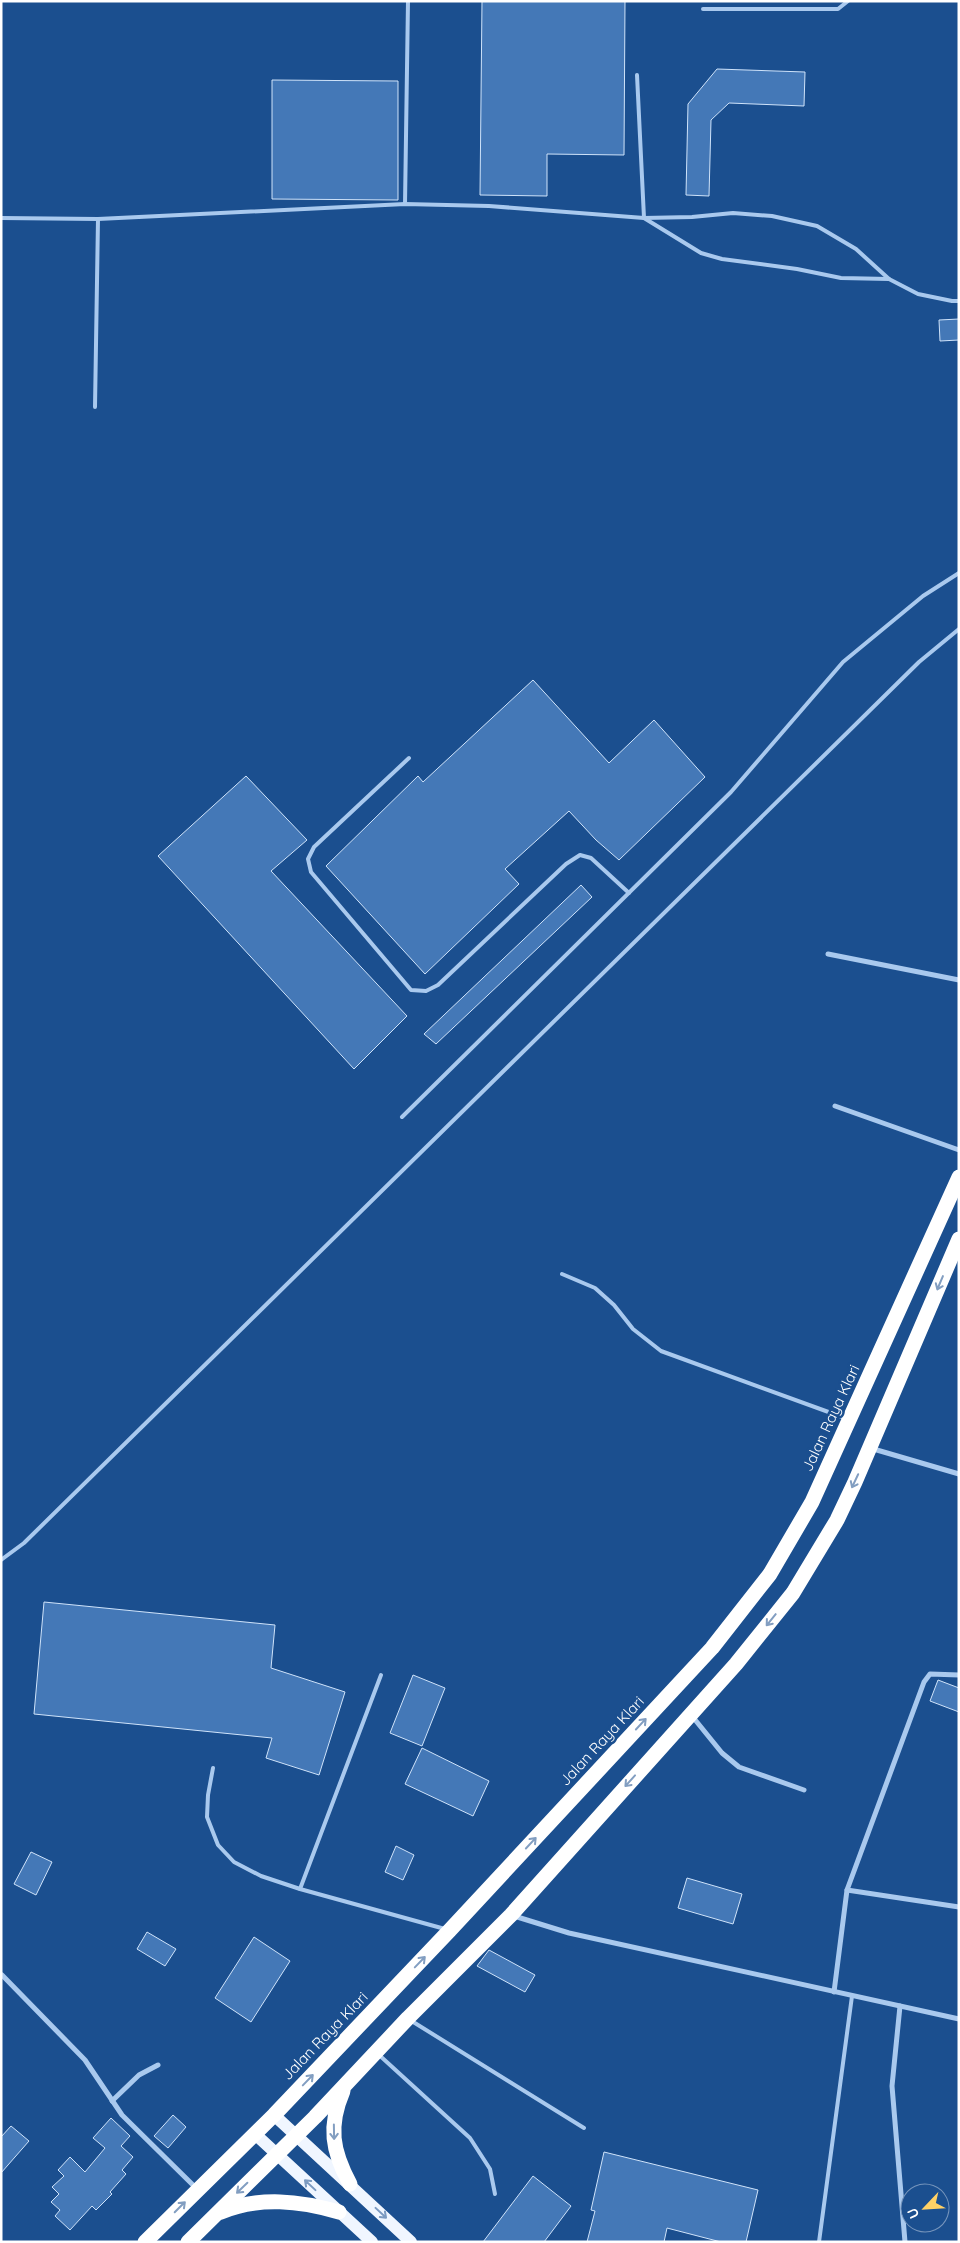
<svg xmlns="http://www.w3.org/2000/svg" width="960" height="2243" font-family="Quicksand,sans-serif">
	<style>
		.building { fill: #4478b7; stroke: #cfe3fa }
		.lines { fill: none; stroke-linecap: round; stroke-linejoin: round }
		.lane { stroke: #a9c9ee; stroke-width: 4 }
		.street { stroke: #a9c9ee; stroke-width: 5 }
		.primary { stroke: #f0f6ff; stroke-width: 12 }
		.highway { stroke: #fff; stroke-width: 15 }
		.oneway { stroke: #829ec1 }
		.oneway2 { stroke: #7b9ac1 }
		.labels { text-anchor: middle; stroke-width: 5; stroke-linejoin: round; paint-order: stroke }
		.street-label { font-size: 15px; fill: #fff; stroke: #1b4f8f }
	</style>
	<rect width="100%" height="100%" fill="#1b4f8f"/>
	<g class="building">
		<polygon points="482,1 625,1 624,155 547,154 547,196 480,195"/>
		<polygon points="717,69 805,72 804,106 729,103 711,120 709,196 686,195 688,104"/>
		<polygon points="272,80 398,81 398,200 272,199"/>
		<polygon points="959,319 959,340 940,341 939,320"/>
		<polygon points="533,680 609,763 654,720 705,777 619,860 596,840 569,811 505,869 519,884 425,974 326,866 418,776 423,782"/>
		<polygon points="246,776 307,840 271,871 407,1016 354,1069 158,856"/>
		<polygon points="581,885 592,897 436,1044 424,1034"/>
		<polygon points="44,1602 275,1625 271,1668 345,1692 319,1775 266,1758 272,1738 34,1714"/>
		<polygon points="413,1675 445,1688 422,1746 390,1733"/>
		<polygon points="938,1680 959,1688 959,1712 930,1701"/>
		<polygon points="422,1748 489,1781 473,1816 405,1784"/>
		<polygon points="396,1846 414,1855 403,1880 385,1872"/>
		<polygon points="31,1852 52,1862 36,1895 14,1884"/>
		<polygon points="687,1878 742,1894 733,1924 678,1908"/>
		<polygon points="147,1932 176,1949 165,1966 137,1949"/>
		<polygon points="254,1937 290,1961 251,2022 215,1998"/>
		<polygon points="489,1950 535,1975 525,1992 477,1966"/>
		<polygon points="173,2115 186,2127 168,2148 154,2136"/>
		<polygon points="111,2118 130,2136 121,2146 133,2157 122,2170 126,2174 110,2192 112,2194 96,2210 92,2206 70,2230 55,2216 60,2210 51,2202 59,2194 52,2187 64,2176 58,2170 70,2157 85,2172 105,2148 93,2138"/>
		<polygon points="11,2126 29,2141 1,2173 1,2137"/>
		<polygon points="604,2152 758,2190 746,2242 721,2242 667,2228 664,2242 587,2242 595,2211 591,2210"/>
		<polygon points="533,2176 571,2206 544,2242 483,2242"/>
	</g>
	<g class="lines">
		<g class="lane">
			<polyline points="703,9 838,9 848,1"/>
			<polyline points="637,75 644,218 701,253 722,259 797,269 841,278 889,279"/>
			<polyline points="405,204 408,1"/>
			<polyline points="1,218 98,219 405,204 489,206 644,218 692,217 733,213 772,216 817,226 856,249 889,279 918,294 952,301 959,301"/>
			<polyline points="95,407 98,219"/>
			<polyline points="409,758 314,847 308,859 311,872 411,990 426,991 438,985 566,864 580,855 591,858 629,893"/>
			<polyline points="402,1117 731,792 843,662 923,596 959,573"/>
			<polyline points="562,1274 595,1288 614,1305 633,1329 661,1351 845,1418"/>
			<polyline points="1,1560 24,1543 919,662 959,629"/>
			<polyline points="213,1768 208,1795 207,1817 218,1845 234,1862 261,1876 300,1889 445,1929"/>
			<polyline points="300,1889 381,1675"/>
			<polyline points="410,2020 584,2128"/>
			<polyline points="378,2054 470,2138 490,2169 495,2194"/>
			<polyline points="819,2242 852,1996"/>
		</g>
		<g class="street">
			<polyline points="828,954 959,980"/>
			<polyline points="835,1106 959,1150"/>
			<polyline points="870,1448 959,1474"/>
			<polyline points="692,1716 722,1753 739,1767 804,1790"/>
			<polyline points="847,1890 959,1907"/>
			<polyline points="514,1916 569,1933 959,2019"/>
			<polyline points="2,1975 85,2060 122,2115 196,2188"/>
			<polyline points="834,1992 847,1890 924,1682 930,1674 959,1675"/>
			<polyline points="900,2006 892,2086 905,2242"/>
			<polyline points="112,2101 139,2075 158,2065"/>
		</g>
		<g class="primary">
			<polyline points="274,2115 411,2242"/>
			<polyline points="255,2134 372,2242"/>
		</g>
		<g class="highway">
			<path d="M343 2091C328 2126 332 2151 350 2184"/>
			<path d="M221 2212C260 2196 300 2201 339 2212"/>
			<polyline points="145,2242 274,2115 450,1930 712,1648 770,1574 812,1502 959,1177"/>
			<polyline points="188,2242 315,2117 408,2018 511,1915 736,1664 793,1593 837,1520 855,1482 959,1239"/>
		</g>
	</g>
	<defs><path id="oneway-shaft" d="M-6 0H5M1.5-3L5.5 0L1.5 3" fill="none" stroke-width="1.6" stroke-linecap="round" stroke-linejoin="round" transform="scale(1.25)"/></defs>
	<g class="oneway">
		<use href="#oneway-shaft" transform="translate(940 1283) rotate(113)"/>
		<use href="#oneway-shaft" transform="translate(855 1481) rotate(115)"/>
		<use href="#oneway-shaft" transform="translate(771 1620) rotate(129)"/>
		<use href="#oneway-shaft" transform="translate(641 1724) rotate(-47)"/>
		<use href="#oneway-shaft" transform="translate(630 1781) rotate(132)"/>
		<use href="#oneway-shaft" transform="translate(531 1843) rotate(-47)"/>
		<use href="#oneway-shaft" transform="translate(420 1962) rotate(-46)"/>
		<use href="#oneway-shaft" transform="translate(308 2080) rotate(-46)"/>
		<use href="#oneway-shaft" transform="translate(334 2132) rotate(89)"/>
		<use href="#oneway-shaft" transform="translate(242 2188) rotate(136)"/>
		<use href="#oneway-shaft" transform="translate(180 2207) rotate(-45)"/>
	</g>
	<g class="oneway2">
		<use href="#oneway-shaft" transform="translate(310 2185) rotate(-137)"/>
		<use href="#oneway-shaft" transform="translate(381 2213) rotate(43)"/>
	</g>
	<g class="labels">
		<g class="street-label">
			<text transform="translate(831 1418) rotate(-65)" y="5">Jalan Raya Klari</text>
			<text transform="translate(602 1741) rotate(-47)" y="5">Jalan Raya Klari</text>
			<text transform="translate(325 2036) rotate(-46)" y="5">Jalan Raya Klari</text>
		</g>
	</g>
	<rect width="960" height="2243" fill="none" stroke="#ffffff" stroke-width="5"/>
	<g transform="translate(925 2208) rotate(245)"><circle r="24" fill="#1b4f8f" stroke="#7695bc"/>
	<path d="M0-4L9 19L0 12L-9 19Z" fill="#ffd166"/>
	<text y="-8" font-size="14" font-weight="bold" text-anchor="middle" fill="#ffffff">U</text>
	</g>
</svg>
